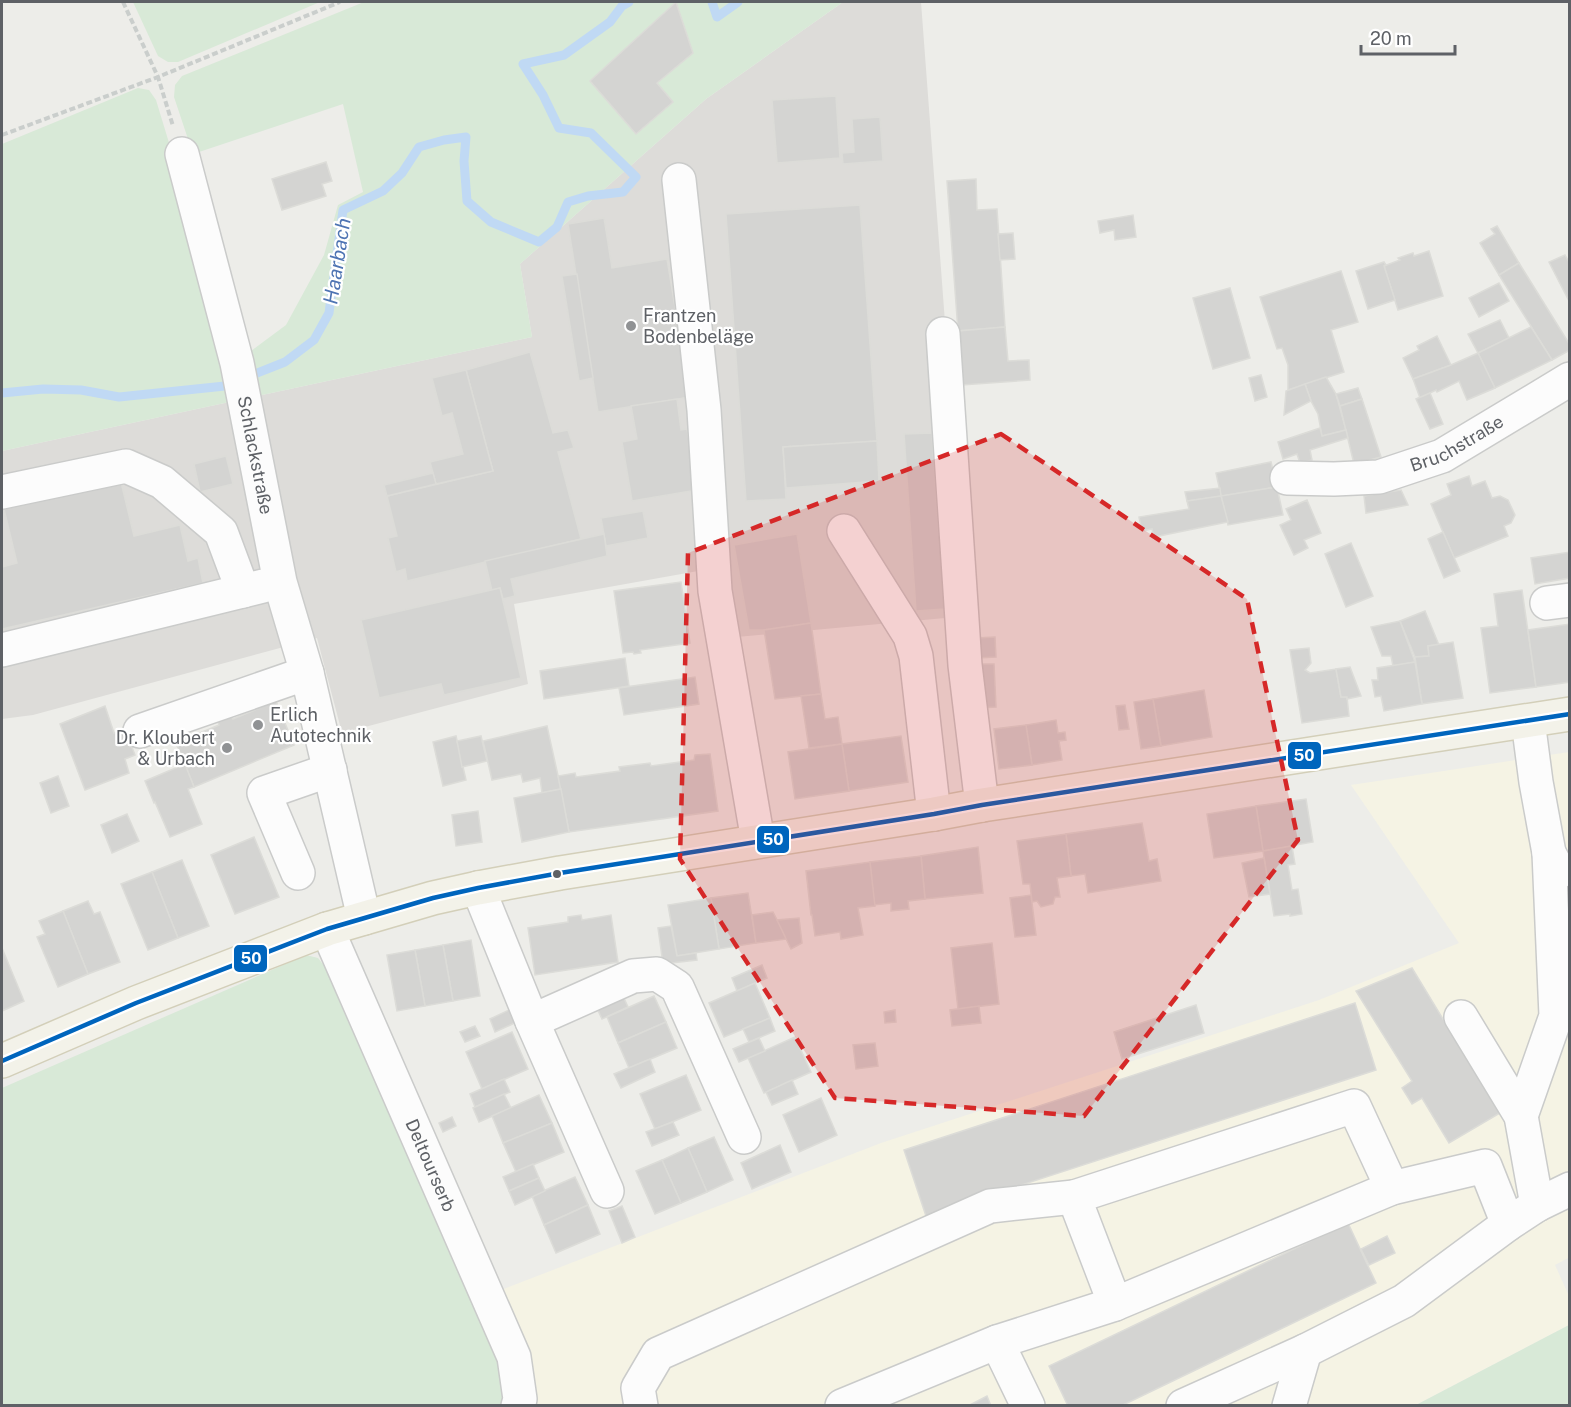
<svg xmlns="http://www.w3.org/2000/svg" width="1571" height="1407" font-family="'Public Sans',sans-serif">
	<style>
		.commercial { fill: #f5f3e4 }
		.industrial { fill: #dddcd9 }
		.green { fill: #d8e9d7 }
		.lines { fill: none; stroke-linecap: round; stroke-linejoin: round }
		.stream { stroke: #c0d9f4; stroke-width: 9 }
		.building { fill: #d4d4d2; stroke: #dcdcd8; stroke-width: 1.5 }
		.minor-casing { stroke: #cacbca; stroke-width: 36 }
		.major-casing { stroke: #d3cfb9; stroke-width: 36 }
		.path { stroke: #cacecc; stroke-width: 4; stroke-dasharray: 6 3; stroke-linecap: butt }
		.minor { stroke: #fcfcfc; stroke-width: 33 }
		.major { stroke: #f3f2e9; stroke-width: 33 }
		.bus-1-casing { stroke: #fff; stroke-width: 9 }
		.bus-1 { stroke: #0065bd; stroke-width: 4.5 }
		.marked { fill: #d62828; fill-opacity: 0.2; stroke: #d62828; stroke-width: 4.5; stroke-dasharray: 12 8; stroke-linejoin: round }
		.poi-dot { fill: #909294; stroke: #fff; stroke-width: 2 }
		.bus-dot { fill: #5e6166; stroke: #fff; stroke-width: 2 }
		.labels { text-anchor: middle; stroke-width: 4.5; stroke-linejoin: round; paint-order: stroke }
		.poi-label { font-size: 18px; fill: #5e6166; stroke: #fff; text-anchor: start }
		.street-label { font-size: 18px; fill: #5e6166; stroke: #fff }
		.water-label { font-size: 20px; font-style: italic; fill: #4e74b3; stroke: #fff }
		.line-badge { stroke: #fff; stroke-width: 2 }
		.badge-label { font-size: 16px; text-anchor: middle; font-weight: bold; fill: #fff }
	</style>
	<rect width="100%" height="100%" fill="#edede9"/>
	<polygon class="commercial" points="1569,752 1570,1257 1555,1265 1569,1296 1569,1325 1416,1405 527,1405 496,1292 881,1143 1319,1000 1459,943 1351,785"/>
	<polygon class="industrial" points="843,2 921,2 967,616 737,637 726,566 514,604 528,684 342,733 317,638 33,715 2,719 2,451 532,337 520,264 706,99"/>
	<g class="green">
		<polygon points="133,2 320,2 178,62 168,62 158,56"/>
		<polygon points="364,2 843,2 706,99 520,264 532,337 2,451 2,144 138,88 149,90 156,100 173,156 247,354 286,325 324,255 338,205 363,192 343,104 193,154 174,97 175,85 182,76"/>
		<polygon points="306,955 318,958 330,973 503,1361 504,1405 2,1405 2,1088"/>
		<polygon points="1569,1325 1569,1405 1416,1405"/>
	</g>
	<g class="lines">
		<g class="stream">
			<polyline points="712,2 717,17 738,2"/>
			<polyline points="247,377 285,362 314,340 329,313 343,210 383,191 402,173 419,147 444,140 466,137 464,161 467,201 491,222 539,242 557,227 568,202 588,196 623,192 636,177 591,133 559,128 543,95 523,64 564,55 610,22 622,6 629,2"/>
			<polyline points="2,393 43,389 81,390 119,397 225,386 234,382"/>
		</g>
	</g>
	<g class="building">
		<polygon points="676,2 693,53 657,83 673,102 636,134 590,81"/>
		<polygon points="836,96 840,158 777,163 772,100"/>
		<polygon points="880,117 883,161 843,164 842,153 854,152 852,119"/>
		<polygon points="326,162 332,181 322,184 326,196 282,210 272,179"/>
		<polygon points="976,179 977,210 997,209 1005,327 958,331 947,181"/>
		<polygon points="860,205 877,441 783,447 786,499 746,501 726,214"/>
		<polygon points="1133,215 1136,237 1115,240 1114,230 1100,233 1098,221"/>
		<polygon points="604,218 612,268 667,259 690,397 598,412 568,224"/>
		<polygon points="1497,226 1519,263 1499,275 1480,243 1495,234 1491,229"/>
		<polygon points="1013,233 1015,259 1000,260 998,234"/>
		<polygon points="1429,251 1443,296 1398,310 1384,266 1400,260 1398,258 1413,253 1414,256"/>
		<polygon points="1565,255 1570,264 1570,303 1549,262"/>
		<polygon points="1384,262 1386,265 1384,266 1395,300 1368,309 1356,271"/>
		<polygon points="1519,263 1570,345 1570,350 1552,360 1499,275"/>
		<polygon points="1341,271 1358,322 1331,330 1344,372 1288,390 1288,365 1282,348 1277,349 1260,297"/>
		<polygon points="577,274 593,378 579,381 562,276"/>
		<polygon points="1499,283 1509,301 1479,317 1469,298"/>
		<polygon points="1230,288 1250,358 1213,369 1193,298"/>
		<polygon points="1500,320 1509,338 1478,353 1468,334"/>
		<polygon points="1005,327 1008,361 1029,360 1030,380 962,385 958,331"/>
		<polygon points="1531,327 1552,360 1495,388 1478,353"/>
		<polygon points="1437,336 1451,365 1413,379 1403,358 1419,350 1417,346"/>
		<polygon points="530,352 553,433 568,430 574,448 558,452 581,539 407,581 405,569 396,572 388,538 397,536 387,496 493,471 466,370"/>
		<polygon points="1478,353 1495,388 1467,400 1459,381 1437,392 1436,390 1420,398 1413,379 1451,365"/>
		<polygon points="466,370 493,471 436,484 430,462 463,454 452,413 442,416 432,378"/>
		<polygon points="1261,375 1267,397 1255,401 1249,378"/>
		<polygon points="1326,377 1336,394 1346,430 1322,436 1318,414 1311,401 1305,384"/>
		<polygon points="1305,384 1311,401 1284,415 1286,391"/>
		<polygon points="1358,388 1362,399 1340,406 1336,394"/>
		<polygon points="1430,393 1443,424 1430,429 1416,399"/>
		<polygon points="677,399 681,430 687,429 697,490 632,501 622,442 637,439 631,406"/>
		<polygon points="1362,399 1381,457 1354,464 1340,406"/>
		<polygon points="1320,428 1322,436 1346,430 1348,438 1310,450 1312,460 1300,463 1297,454 1283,459 1278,442"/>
		<polygon points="932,433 939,535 941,534 945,609 916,611 904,434"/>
		<polygon points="877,441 879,481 786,488 783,447"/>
		<polygon points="226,456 233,484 200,492 194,464"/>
		<polygon points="1271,462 1277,487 1221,496 1216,473"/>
		<polygon points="433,473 436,484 387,496 384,485"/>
		<polygon points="1469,476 1472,486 1485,481 1492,498 1500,496 1508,500 1515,515 1511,523 1504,526 1508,536 1454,558 1431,504 1451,495 1447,484"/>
		<polygon points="121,482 134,536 180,525 188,561 198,558 203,583 2,629 2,567 17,563 4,509"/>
		<polygon points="1277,487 1283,515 1228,525 1221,496"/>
		<polygon points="1220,488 1221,496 1187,501 1185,492"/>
		<polygon points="1401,490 1408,505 1366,513 1364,496"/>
		<polygon points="1221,496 1228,522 1154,537 1152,529 1142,531 1139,517 1189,509 1187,501"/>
		<polygon points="1307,500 1321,533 1304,540 1308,548 1294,555 1280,525 1291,520 1286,509"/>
		<polygon points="643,511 648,538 606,546 601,518"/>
		<polygon points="1443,532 1460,571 1444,578 1428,539"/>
		<polygon points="604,534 607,556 511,579 515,596 503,599 500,588 492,591 485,561"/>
		<polygon points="797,534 811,623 764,630 749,630 734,545"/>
		<polygon points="1351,543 1373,596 1346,607 1325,554"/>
		<polygon points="1570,552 1570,578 1535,584 1531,558"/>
		<polygon points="681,582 690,643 640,650 641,653 634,654 633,652 623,653 614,591"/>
		<polygon points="500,588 521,678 444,695 441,684 379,698 361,620"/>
		<polygon points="1522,590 1536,687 1490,693 1481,628 1498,626 1494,594"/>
		<polygon points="1425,611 1439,645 1428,646 1429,656 1415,657 1400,621"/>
		<polygon points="1400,621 1415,662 1393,666 1391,656 1382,656 1371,627"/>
		<polygon points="811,623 821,694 775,699 764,630"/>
		<polygon points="1570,624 1570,682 1536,687 1528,630"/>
		<polygon points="995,637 996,657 977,658 976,638"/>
		<polygon points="1453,642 1463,698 1422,704 1415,657 1429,656 1428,646"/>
		<polygon points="1309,648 1311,663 1305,670 1310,673 1336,669 1341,697 1347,697 1349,716 1302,723 1290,650"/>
		<polygon points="625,658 629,686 544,699 540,671"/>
		<polygon points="1415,662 1422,704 1384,711 1381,696 1375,697 1372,680 1378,680 1377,668"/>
		<polygon points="977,664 994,664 996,707 980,708"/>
		<polygon points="1350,667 1361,696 1347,699 1347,697 1341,697 1336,669"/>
		<polygon points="695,677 699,704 624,715 619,688"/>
		<polygon points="1204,690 1212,737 1161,746 1153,699"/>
		<polygon points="821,694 825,719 838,717 842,744 809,748 801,696"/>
		<polygon points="1153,699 1161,746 1141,749 1134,702"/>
		<polygon points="276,701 294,745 194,787 176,743 219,725 218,722 231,716 233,719"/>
		<polygon points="1125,705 1129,729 1119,730 1116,706"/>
		<polygon points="105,706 114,733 125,729 135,755 125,759 129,773 85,790 60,724"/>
		<polygon points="1056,720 1058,733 1065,732 1066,740 1059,741 1062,760 1032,765 1026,725"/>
		<polygon points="1026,725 1032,765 999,769 994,729"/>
		<polygon points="547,726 561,789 542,793 540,778 523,782 521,774 492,780 483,741"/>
		<polygon points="456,736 466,780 443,786 433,742"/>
		<polygon points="481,736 487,761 462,767 457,741"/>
		<polygon points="901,736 908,782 849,791 842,744"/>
		<polygon points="842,744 849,791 795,799 788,752"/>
		<polygon points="710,754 718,811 569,832 558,776 575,773 576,777 620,771 619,767 650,763 651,766 694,760 695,755"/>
		<polygon points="185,764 194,787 188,789 202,824 170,837 155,802 154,803 145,781"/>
		<polygon points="58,776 69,806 51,813 40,783"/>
		<polygon points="561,789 569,832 522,842 514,798"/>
		<polygon points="1306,799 1313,842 1263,851 1256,806"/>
		<polygon points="1256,806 1263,851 1214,858 1207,814"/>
		<polygon points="478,811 482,842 456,846 452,815"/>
		<polygon points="127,814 139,841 112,853 101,825"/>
		<polygon points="1142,823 1149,861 1157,859 1161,881 1088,893 1085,874 1071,876 1066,834"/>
		<polygon points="1066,834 1071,876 1057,878 1060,897 1055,897 1053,904 1041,907 1037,901 1032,902 1030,884 1023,884 1017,841"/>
		<polygon points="254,837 279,897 235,914 211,855"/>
		<polygon points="1292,846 1295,864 1288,865 1292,890 1298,889 1302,914 1290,916 1290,914 1274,916 1263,851"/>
		<polygon points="978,847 983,893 925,899 921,856"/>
		<polygon points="921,856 925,899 908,901 909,909 891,911 891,903 874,905 870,862"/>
		<polygon points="1264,858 1270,894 1249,897 1242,863"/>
		<polygon points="182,860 209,926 178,938 152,872"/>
		<polygon points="870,862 875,906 858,908 863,935 841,939 840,932 815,936 812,915 811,915 806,871"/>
		<polygon points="152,872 178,938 148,950 121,884"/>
		<polygon points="748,893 756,943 719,949 711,898"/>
		<polygon points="1031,895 1036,935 1015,937 1010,898"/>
		<polygon points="711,898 719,949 677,956 668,905"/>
		<polygon points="88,901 94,914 100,912 120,962 88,974 63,911"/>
		<polygon points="63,911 88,974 58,987 37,937 45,934 39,921"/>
		<polygon points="773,912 787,939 756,943 752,915"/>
		<polygon points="581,915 582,920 611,915 618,962 535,975 528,928 568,922 568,917"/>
		<polygon points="799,918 802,943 791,949 777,920"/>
		<polygon points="671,926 677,956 696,953 697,960 663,964 658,928"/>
		<polygon points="471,940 480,996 453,1001 443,945"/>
		<polygon points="992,943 999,1004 958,1009 951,948"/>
		<polygon points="443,945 453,1001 425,1006 415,950"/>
		<polygon points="2,948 24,1001 2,1011"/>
		<polygon points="415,950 425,1006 397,1011 387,955"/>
		<polygon points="762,965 767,978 737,991 732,978"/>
		<polygon points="1412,968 1500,1113 1449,1143 1422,1098 1412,1104 1402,1088 1412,1081 1356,991"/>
		<polygon points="755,983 770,1018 724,1037 709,1003"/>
		<polygon points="622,994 628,1007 602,1019 596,1006"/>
		<polygon points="654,996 666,1022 618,1043 607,1017"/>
		<polygon points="1355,1003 1376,1070 926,1216 904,1150"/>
		<polygon points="1196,1005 1204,1033 1122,1059 1114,1032"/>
		<polygon points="979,1006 981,1023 952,1026 950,1010"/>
		<polygon points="511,1009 517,1022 495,1032 490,1019"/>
		<polygon points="895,1010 896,1022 885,1023 884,1012"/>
		<polygon points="770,1018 775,1031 749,1042 743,1029"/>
		<polygon points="666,1022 677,1048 629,1068 618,1043"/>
		<polygon points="475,1026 480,1036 465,1042 460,1032"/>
		<polygon points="512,1032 528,1069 482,1089 466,1052"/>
		<polygon points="795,1037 811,1072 764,1093 748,1058"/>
		<polygon points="759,1038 765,1051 739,1062 733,1049"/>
		<polygon points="875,1043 878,1066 856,1069 853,1045"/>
		<polygon points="650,1059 655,1072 621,1088 614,1074"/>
		<polygon points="686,1075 701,1110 655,1129 640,1094"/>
		<polygon points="504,1079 510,1092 475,1107 470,1094"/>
		<polygon points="792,1080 798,1094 772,1105 766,1092"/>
		<polygon points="504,1094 511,1108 479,1122 473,1108"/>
		<polygon points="539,1095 552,1123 503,1143 492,1116"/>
		<polygon points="821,1098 837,1135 799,1152 783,1115"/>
		<polygon points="452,1117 456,1126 443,1132 439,1123"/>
		<polygon points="673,1122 679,1135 652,1146 646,1132"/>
		<polygon points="552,1123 564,1152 516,1172 503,1143"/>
		<polygon points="714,1137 733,1180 707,1192 688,1148"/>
		<polygon points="780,1145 791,1172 752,1189 741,1163"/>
		<polygon points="688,1148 707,1192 681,1203 662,1160"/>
		<polygon points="662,1160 681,1203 655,1214 636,1171"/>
		<polygon points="533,1164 539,1178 509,1191 503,1177"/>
		<polygon points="575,1177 588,1205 544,1225 532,1196"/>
		<polygon points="539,1178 545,1191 515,1205 509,1191"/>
		<polygon points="588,1205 600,1234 556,1253 544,1225"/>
		<polygon points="622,1206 635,1237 622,1243 609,1211"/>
		<polygon points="1348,1223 1376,1283 1121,1406 1068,1406 1049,1366"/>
		<polygon points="1387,1236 1395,1253 1369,1265 1361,1249"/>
		<polygon points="987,1396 991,1406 968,1406"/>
	</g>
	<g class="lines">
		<g class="minor-casing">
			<g id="minor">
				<path id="s1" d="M182 154 237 363 280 582 307 673 364 918"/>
				<polyline points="679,180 704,410 715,591 758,841"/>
				<polyline points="943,334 965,665 982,805"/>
				<path id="s2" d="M1287 478 1334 479 1379 477 1442 456 1570 379"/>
				<polyline points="2,492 126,466 162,482 221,532 243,591"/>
				<polyline points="844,531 910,636 916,656 934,814"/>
				<polyline points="1547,603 1570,600"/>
				<polyline points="2,650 263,586"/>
				<polyline points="1528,721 1536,782 1549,853 1559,872"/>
				<polyline points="140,731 307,673"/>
				<polyline points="298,873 264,793 330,770"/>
				<polyline points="478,888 532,1021 607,1191"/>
				<path id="s3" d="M327 929 514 1357 520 1399 518 1406"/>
				<polyline points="1461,1017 1521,1116 1537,1205"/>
				<polyline points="532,1021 633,976 657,974 677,987 744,1137"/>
				<polyline points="1521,1116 1556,1016 1549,853"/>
				<polyline points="1115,1304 1074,1197 1354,1106 1392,1188"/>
				<polyline points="997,1342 1028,1406"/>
				<polyline points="641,1406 638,1388 658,1354 990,1206 1074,1197"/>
				<polyline points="842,1406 997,1342 1115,1304 1392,1188 1485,1166 1508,1224"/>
				<polyline points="1183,1406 1305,1351 1404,1301 1508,1224 1537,1205 1570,1189"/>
				<polyline points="1289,1406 1305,1351"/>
			</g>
		</g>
		<g class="major-casing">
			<polyline id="major" points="2,1061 136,1003 327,929 433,898 478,888 560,873 934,814 982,805 1570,714"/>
		</g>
		<g class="path">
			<polyline points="123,2 158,77 173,126"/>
			<polyline points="2,135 158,77 340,2"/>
		</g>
		<use href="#minor" class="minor"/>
		<use href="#major" class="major"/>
		<g class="bus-1-casing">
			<polyline id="bus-1" points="2,1061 136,1003 327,929 433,898 478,888 560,873 934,814 982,805 1570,714"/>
		</g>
		<use href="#bus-1" class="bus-1"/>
	</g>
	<path class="marked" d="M1001 434 1247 599 1298 840 1084 1116 835 1098 680 859 688 553Z"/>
	<g class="poi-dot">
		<circle cx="631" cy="326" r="6"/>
		<circle cx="258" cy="725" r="6"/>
		<circle cx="227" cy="748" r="6"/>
	</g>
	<circle class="bus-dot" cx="557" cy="874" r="5"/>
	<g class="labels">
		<g class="poi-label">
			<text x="643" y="322">Frantzen<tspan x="643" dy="21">Bodenbeläge</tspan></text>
			<text x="270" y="721">Erlich<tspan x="270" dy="21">Autotechnik</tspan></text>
			<text x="215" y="744" text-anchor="end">Dr. Kloubert<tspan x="215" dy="21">&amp; Urbach</tspan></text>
		</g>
		<g class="street-label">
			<text dy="6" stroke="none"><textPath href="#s2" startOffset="177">Bruchstraße</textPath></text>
			<text dy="6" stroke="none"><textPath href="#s1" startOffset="310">Schlackstraße</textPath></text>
			<text dy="6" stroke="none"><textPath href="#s3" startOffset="258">Deltourserb</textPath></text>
		</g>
		<g class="water-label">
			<text transform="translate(337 261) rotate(-81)" y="7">Haarbach</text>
		</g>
	</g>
	<g class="line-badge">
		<rect x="1287" y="741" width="35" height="29" rx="6" fill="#0065bd"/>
		<rect x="756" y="825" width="34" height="29" rx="6" fill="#0065bd"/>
		<rect x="233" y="944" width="35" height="29" rx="6" fill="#0065bd"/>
	</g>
	<g class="badge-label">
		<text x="1304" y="761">50</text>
		<text x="773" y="845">50</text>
		<text x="251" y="964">50</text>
	</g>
	<rect width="1571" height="1407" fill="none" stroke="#5e6166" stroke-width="6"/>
	<path d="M1361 45v9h94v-9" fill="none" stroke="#5e6166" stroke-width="3"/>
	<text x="1370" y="45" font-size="18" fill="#5e6166" stroke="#ffffff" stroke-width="4.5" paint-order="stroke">20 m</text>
</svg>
